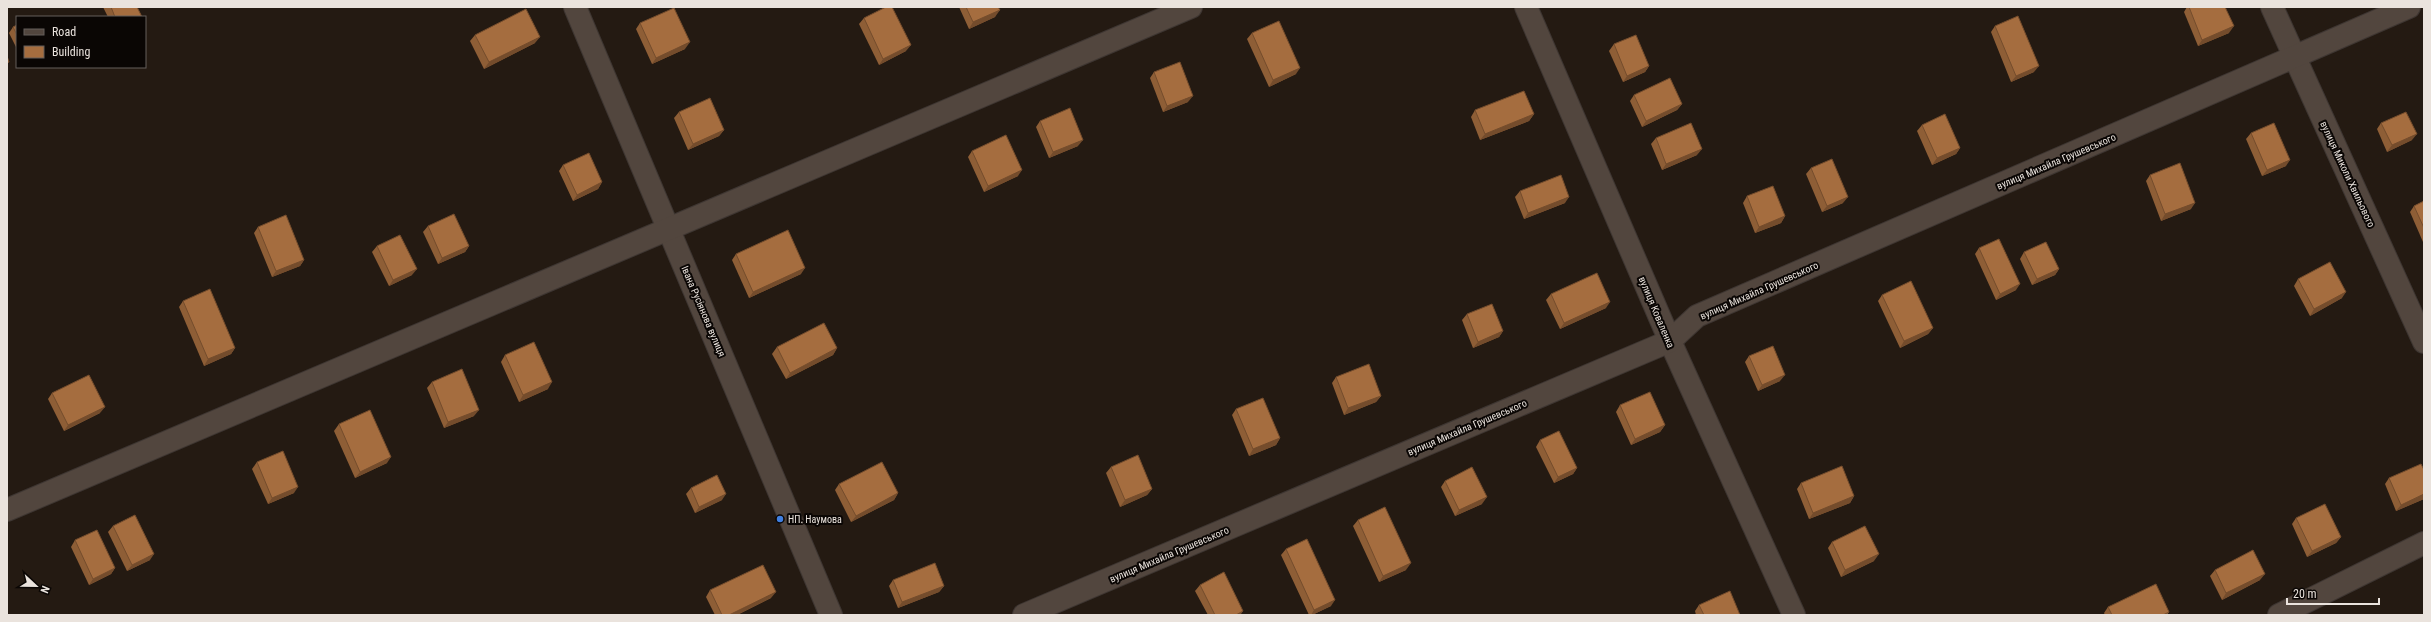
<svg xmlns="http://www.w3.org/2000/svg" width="2431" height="622" font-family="'Roboto Condensed',sans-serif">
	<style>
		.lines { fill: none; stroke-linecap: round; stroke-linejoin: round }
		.street-casing { stroke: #3e3632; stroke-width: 24 }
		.street { stroke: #52463e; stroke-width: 22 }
		.wall { fill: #8e5e36 }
		.shaded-wall { fill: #744c2c }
		.building { fill: #a56d3f; stroke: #744c2c }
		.shop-dot { fill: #3f7fe0; stroke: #0a0604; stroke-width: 1.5 }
		.labels { text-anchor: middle; stroke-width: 4; stroke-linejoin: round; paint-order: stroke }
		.street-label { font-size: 10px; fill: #eae3dd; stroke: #0a0604 }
		.poi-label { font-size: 10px; fill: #eae3dd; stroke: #0a0604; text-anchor: start }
	</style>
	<rect width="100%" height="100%" fill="#241a12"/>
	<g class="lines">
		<g class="street-casing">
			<g id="street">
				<polyline points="575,7 831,615"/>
				<polyline points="1526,7 1670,341 1794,615"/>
				<polyline points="2272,7 2424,342"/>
				<polyline points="7,510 1191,7"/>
				<polyline points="1024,615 1670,341 1697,316 2409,7"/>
				<polyline points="2279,615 2424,543"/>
			</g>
		</g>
		<use href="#street" class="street"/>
	</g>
	<g class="wall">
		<polygon points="103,7 137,7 142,17 108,17"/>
		<polygon points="959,7 998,7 995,17 969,29"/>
		<polygon points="2187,7 2225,7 2229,33 2198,46 2184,12"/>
		<polygon points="864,18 906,51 879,65 859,24"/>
		<polygon points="640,23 685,49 652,64 636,29"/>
		<polygon points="17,25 17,49 9,33 13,27"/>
		<polygon points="1995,26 2034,72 2011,82 1991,32"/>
		<polygon points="1252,33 1296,74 1269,87 1247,39"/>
		<polygon points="475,35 535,43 484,69 470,41"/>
		<polygon points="1614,44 1649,66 1645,72 1623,82 1609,51"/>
		<polygon points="1154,72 1188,102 1163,112 1150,78"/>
		<polygon points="1634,95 1682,104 1677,110 1642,127 1630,101"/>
		<polygon points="1475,110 1534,114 1529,121 1480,140 1471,117"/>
		<polygon points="679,112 724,130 719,136 688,150 674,118"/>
		<polygon points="1040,121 1078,146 1049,158 1036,127"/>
		<polygon points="2381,123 2412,140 2387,152 2377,129"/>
		<polygon points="1922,125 1960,148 1956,154 1932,165 1917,131"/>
		<polygon points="2251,133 2286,166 2262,176 2246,139"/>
		<polygon points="1656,138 1697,155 1662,170 1651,144"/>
		<polygon points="972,151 1018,176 984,192 968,157"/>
		<polygon points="563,165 602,182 598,189 573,201 559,171"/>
		<polygon points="1811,168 1843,203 1822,212 1806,174"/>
		<polygon points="2150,175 2191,209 2161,221 2146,181"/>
		<polygon points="1520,191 1565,203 1524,219 1515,197"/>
		<polygon points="1747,196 1785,216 1781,223 1755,233 1743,203"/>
		<polygon points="2424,201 2424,242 2423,242 2410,212 2414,206"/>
		<polygon points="428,226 469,246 465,252 438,264 423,232"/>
		<polygon points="258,227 304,260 300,266 272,277 254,233"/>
		<polygon points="377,246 412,275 389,286 372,252"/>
		<polygon points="1979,248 2016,290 1996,300 1975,254"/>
		<polygon points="2024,252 2059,269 2055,275 2032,285 2020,259"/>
		<polygon points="736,254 801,274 749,298 732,260"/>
		<polygon points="2298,279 2342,298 2310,316 2294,286"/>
		<polygon points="1551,294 1606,308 1560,329 1546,300"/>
		<polygon points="1882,295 1933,328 1928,334 1900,348 1878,301"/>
		<polygon points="183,301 235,348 231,354 204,366 179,307"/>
		<polygon points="1467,314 1503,331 1499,337 1473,348 1462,320"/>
		<polygon points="777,347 837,348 833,355 786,379 772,354"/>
		<polygon points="505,355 548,389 519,402 501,362"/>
		<polygon points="1749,356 1780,381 1758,391 1745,362"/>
		<polygon points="1336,377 1381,396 1376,402 1344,415 1332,383"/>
		<polygon points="432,382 474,416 444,428 427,388"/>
		<polygon points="52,393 100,413 64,431 48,399"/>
		<polygon points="1620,405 1665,425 1660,432 1631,445 1616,412"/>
		<polygon points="1236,409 1280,438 1276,445 1249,456 1232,415"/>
		<polygon points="339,424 387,463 355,478 334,431"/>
		<polygon points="1540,440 1577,468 1573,474 1554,483 1536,447"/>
		<polygon points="257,462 294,493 268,504 252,469"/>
		<polygon points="1111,467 1152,489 1147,495 1120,507 1106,473"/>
		<polygon points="2389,478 2424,499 2396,511 2385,484"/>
		<polygon points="1445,481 1482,504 1455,516 1441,487"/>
		<polygon points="1801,483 1854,496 1850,503 1809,519 1797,489"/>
		<polygon points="839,484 898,493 894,500 851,522 835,490"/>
		<polygon points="691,488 722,500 695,513 686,494"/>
		<polygon points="2296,518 2341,537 2336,543 2307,557 2292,524"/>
		<polygon points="1358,520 1406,570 1379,582 1353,526"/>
		<polygon points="113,526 150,560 127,571 108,532"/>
		<polygon points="75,540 115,568 111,574 89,585 71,547"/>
		<polygon points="1832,542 1874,561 1841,577 1828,548"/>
		<polygon points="1286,549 1331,606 1312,615 1309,615 1281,555"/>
		<polygon points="2215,570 2260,580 2222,600 2210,576"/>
		<polygon points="893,580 944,586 939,592 898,608 889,586"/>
		<polygon points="1200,585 1243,611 1240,615 1208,615 1195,591"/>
		<polygon points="710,590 771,598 737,615 715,615 706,597"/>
		<polygon points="1699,605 1740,615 1696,615 1695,611"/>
		<polygon points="2108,607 2169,612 2167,615 2105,615 2104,613"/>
	</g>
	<g class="shaded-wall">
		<polygon points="1000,10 995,17 969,29 973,22"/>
		<polygon points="2234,26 2229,33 2198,46 2202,40"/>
		<polygon points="540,37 535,43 484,69 489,62"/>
		<polygon points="690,42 685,49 652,64 656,58"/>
		<polygon points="911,45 906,51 879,65 883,59"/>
		<polygon points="1649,66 1645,72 1623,82 1627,76"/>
		<polygon points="2039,66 2034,72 2011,82 2016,76"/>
		<polygon points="1300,68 1296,74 1269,87 1273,80"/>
		<polygon points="1193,96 1188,102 1163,112 1167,106"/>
		<polygon points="1682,104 1677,110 1642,127 1646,121"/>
		<polygon points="1534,114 1529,121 1480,140 1485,134"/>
		<polygon points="724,130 719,136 688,150 693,144"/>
		<polygon points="2417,134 2412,140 2387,152 2392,145"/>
		<polygon points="1083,140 1078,146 1049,158 1053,152"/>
		<polygon points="1960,148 1956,154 1932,165 1937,158"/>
		<polygon points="1702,149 1697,155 1662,170 1666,164"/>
		<polygon points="2290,160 2286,166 2262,176 2267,170"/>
		<polygon points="1022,170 1018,176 984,192 988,186"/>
		<polygon points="602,182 598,189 573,201 577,195"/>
		<polygon points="1569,197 1565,203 1524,219 1528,213"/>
		<polygon points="1848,197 1843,203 1822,212 1827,206"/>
		<polygon points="2195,203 2191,209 2161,221 2165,214"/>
		<polygon points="1785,216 1781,223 1755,233 1759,227"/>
		<polygon points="469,246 465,252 438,264 442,258"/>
		<polygon points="304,260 300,266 272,277 276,271"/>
		<polygon points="805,268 801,274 749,298 753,292"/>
		<polygon points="417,269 412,275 389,286 393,280"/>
		<polygon points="2059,269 2055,275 2032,285 2037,279"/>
		<polygon points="2020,284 2016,290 1996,300 2000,294"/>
		<polygon points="2346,292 2342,298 2310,316 2314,309"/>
		<polygon points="1610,302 1606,308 1560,329 1564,323"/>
		<polygon points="1933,328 1928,334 1900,348 1904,341"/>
		<polygon points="1503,331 1499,337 1473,348 1478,342"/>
		<polygon points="235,348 231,354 204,366 208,359"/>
		<polygon points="837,348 833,355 786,379 790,373"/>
		<polygon points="1785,375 1780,381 1758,391 1762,385"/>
		<polygon points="552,382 548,389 519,402 523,395"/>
		<polygon points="1381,396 1376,402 1344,415 1348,408"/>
		<polygon points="105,407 100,413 64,431 68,425"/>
		<polygon points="479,410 474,416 444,428 448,422"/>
		<polygon points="1665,425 1660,432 1631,445 1635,439"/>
		<polygon points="1280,438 1276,445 1249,456 1253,449"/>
		<polygon points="391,457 387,463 355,478 360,472"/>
		<polygon points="1577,468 1573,474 1554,483 1558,477"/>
		<polygon points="298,487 294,493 268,504 272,498"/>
		<polygon points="1152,489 1147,495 1120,507 1125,500"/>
		<polygon points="898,493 894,500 851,522 856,516"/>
		<polygon points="726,494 722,500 695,513 699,507"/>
		<polygon points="2424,494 2424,499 2396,511 2401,505"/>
		<polygon points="1854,496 1850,503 1809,519 1813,513"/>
		<polygon points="1487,497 1482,504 1455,516 1459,510"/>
		<polygon points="2341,537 2336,543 2307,557 2312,551"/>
		<polygon points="154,554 150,560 127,571 132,565"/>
		<polygon points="1879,554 1874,561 1841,577 1845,570"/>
		<polygon points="1411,563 1406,570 1379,582 1383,576"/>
		<polygon points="115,568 111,574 89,585 93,579"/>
		<polygon points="2265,574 2260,580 2222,600 2226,593"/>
		<polygon points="944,586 939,592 898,608 902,602"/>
		<polygon points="776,592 771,598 737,615 729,615"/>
		<polygon points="1335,600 1331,606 1312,615 1311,615 1314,610"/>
		<polygon points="1243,611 1240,615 1236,615"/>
	</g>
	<g class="building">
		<polygon points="111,7 137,7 142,17 115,17"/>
		<polygon points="886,7 892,7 911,45 883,59 864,18"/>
		<polygon points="966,7 998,7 1000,10 973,22"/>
		<polygon points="2189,7 2225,7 2234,26 2202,40"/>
		<polygon points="674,8 690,42 656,58 640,23"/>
		<polygon points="526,9 540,37 489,62 475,35"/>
		<polygon points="2018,16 2039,66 2016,76 1995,26"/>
		<polygon points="1279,21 1300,68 1273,80 1252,33"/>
		<polygon points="17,25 17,35 13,27"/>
		<polygon points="1636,35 1649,66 1627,76 1614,44"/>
		<polygon points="7,56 9,62 7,63"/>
		<polygon points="1180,62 1193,96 1167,106 1154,72"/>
		<polygon points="1670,78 1682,104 1646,121 1634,95"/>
		<polygon points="1524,91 1534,114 1485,134 1475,110"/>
		<polygon points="710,98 724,130 693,144 679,112"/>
		<polygon points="1070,108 1083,140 1053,152 1040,121"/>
		<polygon points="2406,112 2417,134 2392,145 2381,123"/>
		<polygon points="1945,114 1960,148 1937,158 1922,125"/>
		<polygon points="1691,123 1702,149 1666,164 1656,138"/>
		<polygon points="2274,123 2290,160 2267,170 2251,133"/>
		<polygon points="1006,135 1022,170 988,186 972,151"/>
		<polygon points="589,153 602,182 577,195 563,165"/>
		<polygon points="1832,159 1848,197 1827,206 1811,168"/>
		<polygon points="2180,163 2195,203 2165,214 2150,175"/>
		<polygon points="1561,175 1569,197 1528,213 1520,191"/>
		<polygon points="1773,186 1785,216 1759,227 1747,196"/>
		<polygon points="2424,201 2424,228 2414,206"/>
		<polygon points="454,214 469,246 442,258 428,226"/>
		<polygon points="286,215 304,260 276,271 258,227"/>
		<polygon points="788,230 805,268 753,292 736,254"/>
		<polygon points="400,235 417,269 393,280 377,246"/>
		<polygon points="1999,239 2020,284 2000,294 1979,248"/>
		<polygon points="2046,242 2059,269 2037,279 2024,252"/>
		<polygon points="2330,262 2346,292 2314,309 2298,279"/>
		<polygon points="1597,273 1610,302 1564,323 1551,294"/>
		<polygon points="1911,281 1933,328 1904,341 1882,295"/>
		<polygon points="210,289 235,348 208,359 183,301"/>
		<polygon points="1492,304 1503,331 1478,342 1467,314"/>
		<polygon points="824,323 837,348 790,373 777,347"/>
		<polygon points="534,342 552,382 523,395 505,355"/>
		<polygon points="1773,346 1785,375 1762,385 1749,356"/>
		<polygon points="1369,364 1381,396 1348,408 1336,377"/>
		<polygon points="462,369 479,410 448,422 432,382"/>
		<polygon points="89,375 105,407 68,425 52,393"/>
		<polygon points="1650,392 1665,425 1635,439 1620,405"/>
		<polygon points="1263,398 1280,438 1253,449 1236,409"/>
		<polygon points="370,410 391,457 360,472 339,424"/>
		<polygon points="1559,431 1577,468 1558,477 1540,440"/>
		<polygon points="283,451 298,487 272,498 257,462"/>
		<polygon points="1138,455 1152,489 1125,500 1111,467"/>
		<polygon points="882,462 898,493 856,516 839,484"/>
		<polygon points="2421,464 2424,470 2424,494 2401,505 2389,478"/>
		<polygon points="1842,466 1854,496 1813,513 1801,483"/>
		<polygon points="1472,467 1487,497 1459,510 1445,481"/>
		<polygon points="717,475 726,494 699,507 691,488"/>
		<polygon points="2325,504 2341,537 2312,551 2296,518"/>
		<polygon points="1385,507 1411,563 1383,576 1358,520"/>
		<polygon points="135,515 154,554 132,565 113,526"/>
		<polygon points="1865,526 1879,554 1845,570 1832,542"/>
		<polygon points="97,530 115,568 93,579 75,540"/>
		<polygon points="1307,539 1335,600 1314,610 1286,549"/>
		<polygon points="2253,550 2265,574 2226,593 2215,570"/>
		<polygon points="935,563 944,586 902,602 893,580"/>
		<polygon points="763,565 776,592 729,615 722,615 710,590"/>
		<polygon points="1224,572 1243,611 1236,615 1215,615 1200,585"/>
		<polygon points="2156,584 2169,612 2163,615 2112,615 2108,607"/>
		<polygon points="1730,591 1740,615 1704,615 1699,605"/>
	</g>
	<circle class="shop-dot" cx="780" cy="519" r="4"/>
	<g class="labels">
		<g class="street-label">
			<text transform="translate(2056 161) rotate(-23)" y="4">вулиця Михайла Грушевського</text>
			<text transform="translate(2348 174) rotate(65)" y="4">вулиця Миколи Хвильового</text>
			<text transform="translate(1759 290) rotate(-24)" y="4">вулиця Михайла Грушевського</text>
			<text transform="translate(704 311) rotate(67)" y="4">Івана Русіянова вулиця</text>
			<text transform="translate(1657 312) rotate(67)" y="4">вулиця Коваленка</text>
			<text transform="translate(1467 427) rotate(-23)" y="4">вулиця Михайла Грушевського</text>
			<text transform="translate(1169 554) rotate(-23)" y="4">вулиця Михайла Грушевського</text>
		</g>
		<g class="poi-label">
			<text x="788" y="523">НП. Наумова</text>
		</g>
	</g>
	<rect width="2431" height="622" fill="none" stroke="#eae3dd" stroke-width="16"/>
	<rect x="16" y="16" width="130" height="52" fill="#0a0604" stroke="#645e5b"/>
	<rect x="24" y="29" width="20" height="6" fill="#52463e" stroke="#645e5b"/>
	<text x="52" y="36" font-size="12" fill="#eae3dd">Road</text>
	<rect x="24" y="46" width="20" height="12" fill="#a56d3f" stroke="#645e5b"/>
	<text x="52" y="56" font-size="12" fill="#eae3dd">Building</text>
	<g transform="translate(36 586) rotate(112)" stroke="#0a0604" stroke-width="3" paint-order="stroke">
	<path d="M0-3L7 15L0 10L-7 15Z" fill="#eae3dd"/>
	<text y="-6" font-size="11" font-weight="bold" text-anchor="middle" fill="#eae3dd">N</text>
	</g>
	<path d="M2287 598v6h92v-6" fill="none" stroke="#eae3dd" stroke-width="2"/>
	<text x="2293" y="598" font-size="12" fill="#eae3dd" stroke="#0a0604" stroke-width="3" paint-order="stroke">20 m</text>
</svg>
